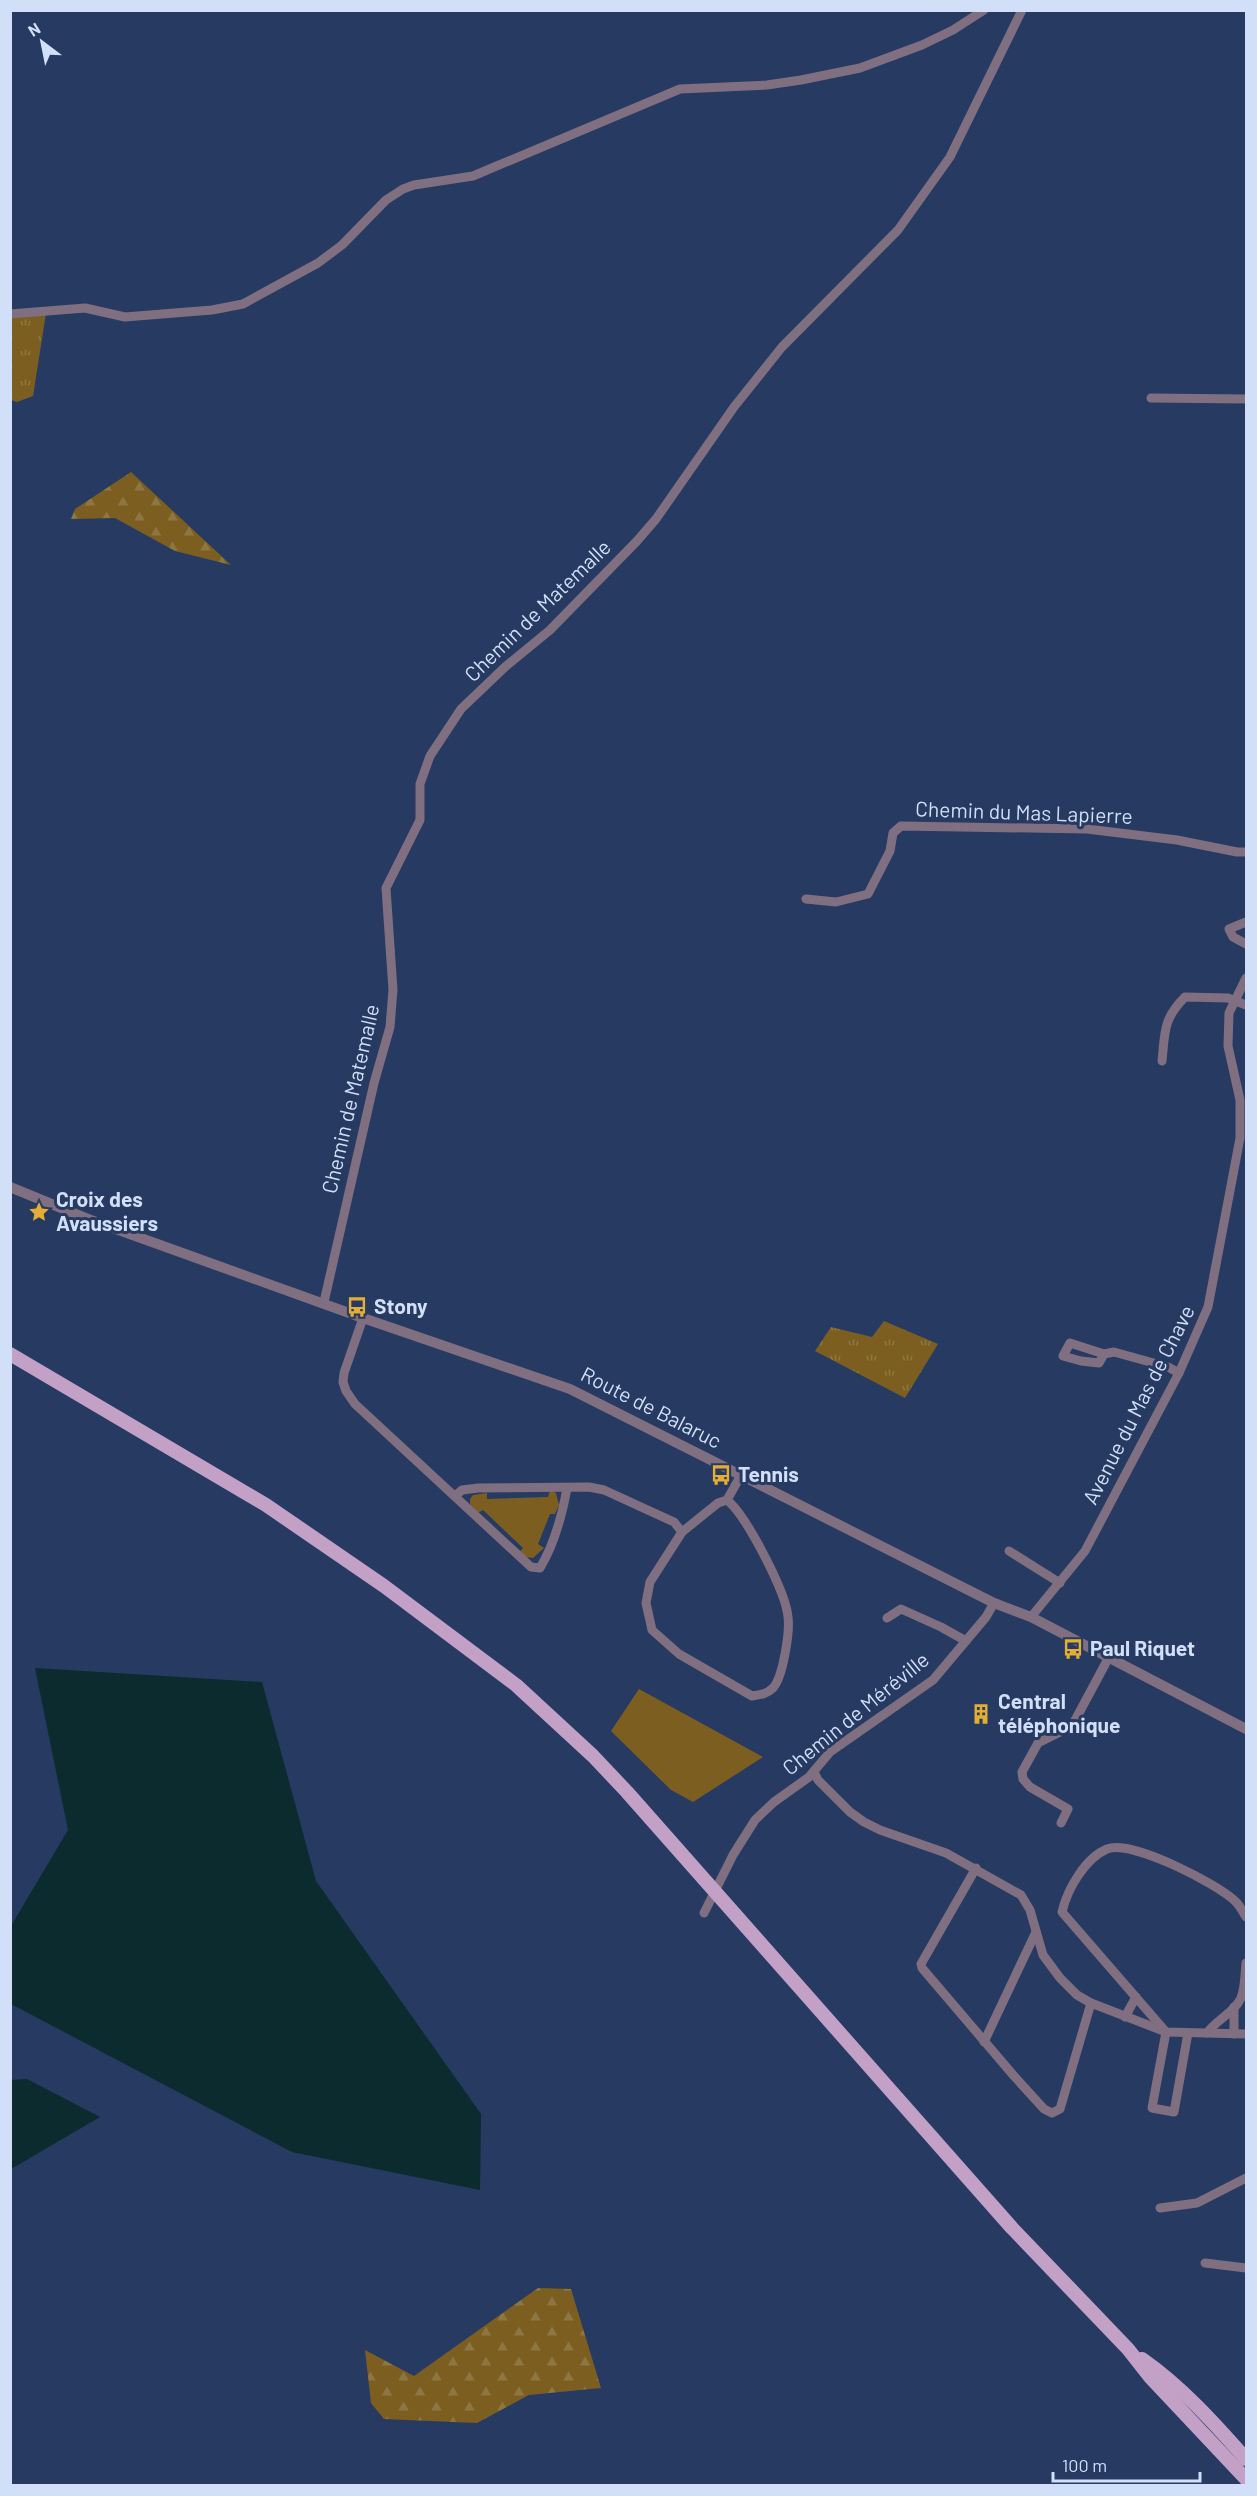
<svg xmlns="http://www.w3.org/2000/svg" width="1257" height="2496" font-family="Barlow,sans-serif">
	<style>
		.grass { fill: url(#grass-tufts) }
		.forest { fill: url(#forest-firs) }
		.green { fill: #7c5f20 }
		.water { fill: #0b2b2e }
		.lines { fill: none; stroke-linecap: round; stroke-linejoin: round }
		.minor { stroke: #806f81; stroke-width: 9 }
		.tertiary { stroke: #806f81; stroke-width: 10 }
		.primary { stroke: #c3a1c6; stroke-width: 14 }
		.labels { text-anchor: middle; stroke-width: 6; stroke-linejoin: round; paint-order: stroke }
		.street-label { font-size: 21px; fill: #d1dff8; stroke: #263a62 }
		.poi-label { font-size: 21px; font-weight: bold; fill: #d1dff8; stroke: #263a62; text-anchor: start }
	</style>
	<defs>
		<pattern id="grass-tufts" width="24" height="20" patternUnits="userSpaceOnUse" patternTransform="scale(1.5)"><rect width="24" height="20" fill="#7c5f20"/><path d="M3 7l-1-3M5 7V3M7 7l1-3M15 17l-1-3M17 17v-4M19 17l1-3" fill="none" stroke="#8e7641"/></pattern>
		<pattern id="forest-firs" width="22" height="20" patternUnits="userSpaceOnUse" patternTransform="scale(1.5)"><rect width="22" height="20" fill="#7c5f20"/><path d="M5 1l3.5 6h-7zM16 11l3.5 6h-7z" fill="#8e7641"/></pattern>
	</defs>
	<rect width="100%" height="100%" fill="#263a62"/>
	<g class="grass">
		<polygon points="46,313 33,396 17,402 11,400 11,317"/>
		<polygon points="884,1321 938,1344 905,1398 815,1351 831,1327 872,1337"/>
	</g>
	<g class="forest">
		<polygon points="131,472 231,565 175,551 115,518 71,519 75,509"/>
		<polygon points="538,2288 571,2289 601,2388 529,2395 477,2423 384,2419 371,2403 365,2350 414,2376"/>
	</g>
	<g class="green">
		<polygon points="550,1490 556,1493 559,1505 555,1514 550,1514 538,1544 544,1548 533,1558 525,1557 519,1553 523,1548 483,1510 478,1513 470,1504 470,1499 473,1495 487,1493 487,1499 548,1497"/>
		<polygon points="639,1689 763,1757 693,1802 671,1790 611,1731"/>
	</g>
	<g class="water">
		<polygon points="35,1668 262,1682 316,1881 481,2114 480,2190 292,2152 11,2004 11,1926 68,1830"/>
		<polygon points="27,2079 100,2117 11,2169 11,2080"/>
	</g>
	<g class="lines">
		<g class="minor">
			<polyline points="10,314 85,308 125,317 212,310 243,304 318,263 342,245 386,200 403,189 414,185 473,176 680,89 767,85 801,80 860,68 922,45 953,30 984,10"/>
			<polyline points="1151,398 1246,399"/>
			<polyline points="806,899 836,902 868,894 890,851 893,833 901,826 1087,829 1177,840 1237,852 1246,852"/>
			<polyline points="1246,922 1229,929 1233,937 1246,944"/>
			<path d="M1162 1061C1165 1032 1163 1019 1185 997L1228 998 1246 1005"/>
			<polyline points="324,1302 374,1083 390,1027 393,990 386,888 420,820 420,784 430,756 461,709 505,667 550,630 637,541 656,519 734,407 782,347 898,230 950,157 1022,10"/>
			<path d="M363 1318 344 1373 343 1382 346 1391 355 1404 531 1567 540 1568C555 1543 562 1516 567 1488"/>
			<polyline points="1104,1354 1099,1363 1081,1361 1063,1356 1070,1343 1104,1354 1114,1352 1168,1367 1179,1373"/>
			<polyline points="455,1496 462,1490 478,1488 589,1487 604,1490 674,1522 682,1532"/>
			<path d="M727 1500C746 1515 786 1592 788 1617 790 1632 783 1677 773 1688 767 1694 760 1695 752 1696L679 1654 652 1630 646 1603 650 1582 682 1532 718 1503 727 1500 741 1475"/>
			<polyline points="1009,1551 1060,1583"/>
			<polyline points="1031,1617 1085,1551 1179,1373 1208,1307 1240,1138 1240,1100 1228,1046 1229,1013 1246,978"/>
			<polyline points="887,1618 901,1609 941,1627 966,1641"/>
			<polyline points="814,1772 818,1780 850,1812 864,1822 880,1830 946,1853 1021,1895 1030,1910 1043,1955 1060,1978 1077,1995 1091,2003 1166,2032 1246,2034"/>
			<polyline points="1061,1823 1068,1809 1030,1787 1023,1779 1022,1772 1038,1743 1072,1726 1109,1657"/>
			<polyline points="976,1868 921,1964 922,1968 1014,2076 1044,2109 1052,2113 1060,2109 1091,2003"/>
			<polyline points="704,1913 733,1855 755,1820 774,1802 809,1777 830,1752 933,1680 986,1617 994,1603"/>
			<polyline points="1125,2017 1136,1997"/>
			<path d="M1188 2033 1174 2112 1152 2108 1166 2032 1062 1912C1067 1890 1085 1858 1107 1849 1131 1839 1218 1884 1236 1902 1240 1906 1243 1912 1246 1917"/>
			<path d="M1207 2033C1216 2020 1235 2012 1241 1998 1245 1988 1245 1974 1246 1963"/>
			<polyline points="1234,2034 1234,2007"/>
			<polyline points="984,2042 1036,1932"/>
			<polyline points="1160,2208 1197,2203 1246,2178"/>
			<polyline points="1205,2263 1246,2268"/>
		</g>
		<polyline class="tertiary" points="10,1187 88,1219 363,1318 570,1389 994,1603 1031,1617 1246,1729"/>
		<g class="primary">
			<polyline points="10,1354 266,1505 384,1586 516,1685 593,1756 627,1792 1012,2228 1128,2349 1150,2377 1246,2479"/>
			<path d="M1142 2359C1181 2386 1215 2424 1246 2459"/>
		</g>
	</g>
	<defs>
		<g id="sight-bare" transform="scale(1.62)"><path d="M0-6L1.8-2.2L6-1.7L2.9 1.2L3.7 5.4L0 3.3L-3.7 5.4L-2.9 1.2L-6-1.7L-1.8-2.2Z" fill="#e4ae35" stroke="#263a62" stroke-width="2.5" paint-order="stroke"/></g>
		<g id="bus-bare" transform="scale(1.62)"><path d="M-5-6H5V4H4V6H2V4H-2V6H-4V4H-5ZM-3.5-4V0h7V-4ZM-3.5 1.2v1.5H-2V1.2ZM2 1.2v1.5H3.5V1.2Z" fill="#e4ae35" stroke="#263a62" stroke-width="2.5" paint-order="stroke"/></g>
		<g id="building-bare" transform="scale(1.62)"><path d="M-4-6H4V6H1V3H-1V6H-4ZM-2.5-4.3h1.7v1.8h-1.7ZM.8-4.3h1.7v1.8H.8ZM-2.5-1h1.7V.8h-1.7ZM.8-1h1.7V.8H.8Z" fill="#e4ae35" stroke="#263a62" stroke-width="2.5" paint-order="stroke"/></g>
	</defs>
	<g fill-rule="evenodd">
		<use href="#sight-bare" x="39" y="1212"/>
		<use href="#bus-bare" x="357" y="1307"/>
		<use href="#bus-bare" x="721" y="1475"/>
		<use href="#bus-bare" x="1073" y="1649"/>
		<use href="#building-bare" x="981" y="1714"/>
	</g>
	<g class="labels">
		<g class="street-label">
			<text transform="translate(538 611) rotate(-44)" y="7">Chemin de Matemalle</text>
			<text transform="translate(1024 813) rotate(2)" y="7">Chemin du Mas Lapierre</text>
			<text transform="translate(351 1099) rotate(-77)" y="7">Chemin de Matemalle</text>
			<text transform="translate(1139 1405) rotate(-63)" y="7">Avenue du Mas de Chave</text>
			<text transform="translate(651 1408) rotate(27)" y="7">Route de Balaruc</text>
			<text transform="translate(856 1714) rotate(-39)" y="7">Chemin de Méréville</text>
		</g>
		<g class="poi-label">
			<text x="56" y="1207">Croix des<tspan x="56" dy="24">Avaussiers</tspan></text>
			<text x="374" y="1314">Stony</text>
			<text x="738" y="1482">Tennis</text>
			<text x="1090" y="1656">Paul Riquet</text>
			<text x="998" y="1709">Central<tspan x="998" dy="24">téléphonique</tspan></text>
		</g>
	</g>
	<rect width="1257" height="2496" fill="none" stroke="#d1dff8" stroke-width="24"/>
	<g transform="translate(42 42) rotate(328)" stroke="#263a62" stroke-width="4.5" paint-order="stroke">
	<path d="M0-4.5L10 22L0 15L-10 22Z" fill="#d1dff8"/>
	<text y="-9" font-size="16" font-weight="bold" text-anchor="middle" fill="#d1dff8">N</text>
	</g>
	<path d="M1053 2472v9h147v-9" fill="none" stroke="#d1dff8" stroke-width="3"/>
	<text x="1062" y="2472" font-size="18" fill="#d1dff8" stroke="#263a62" stroke-width="4.5" paint-order="stroke">100 m</text>
</svg>
